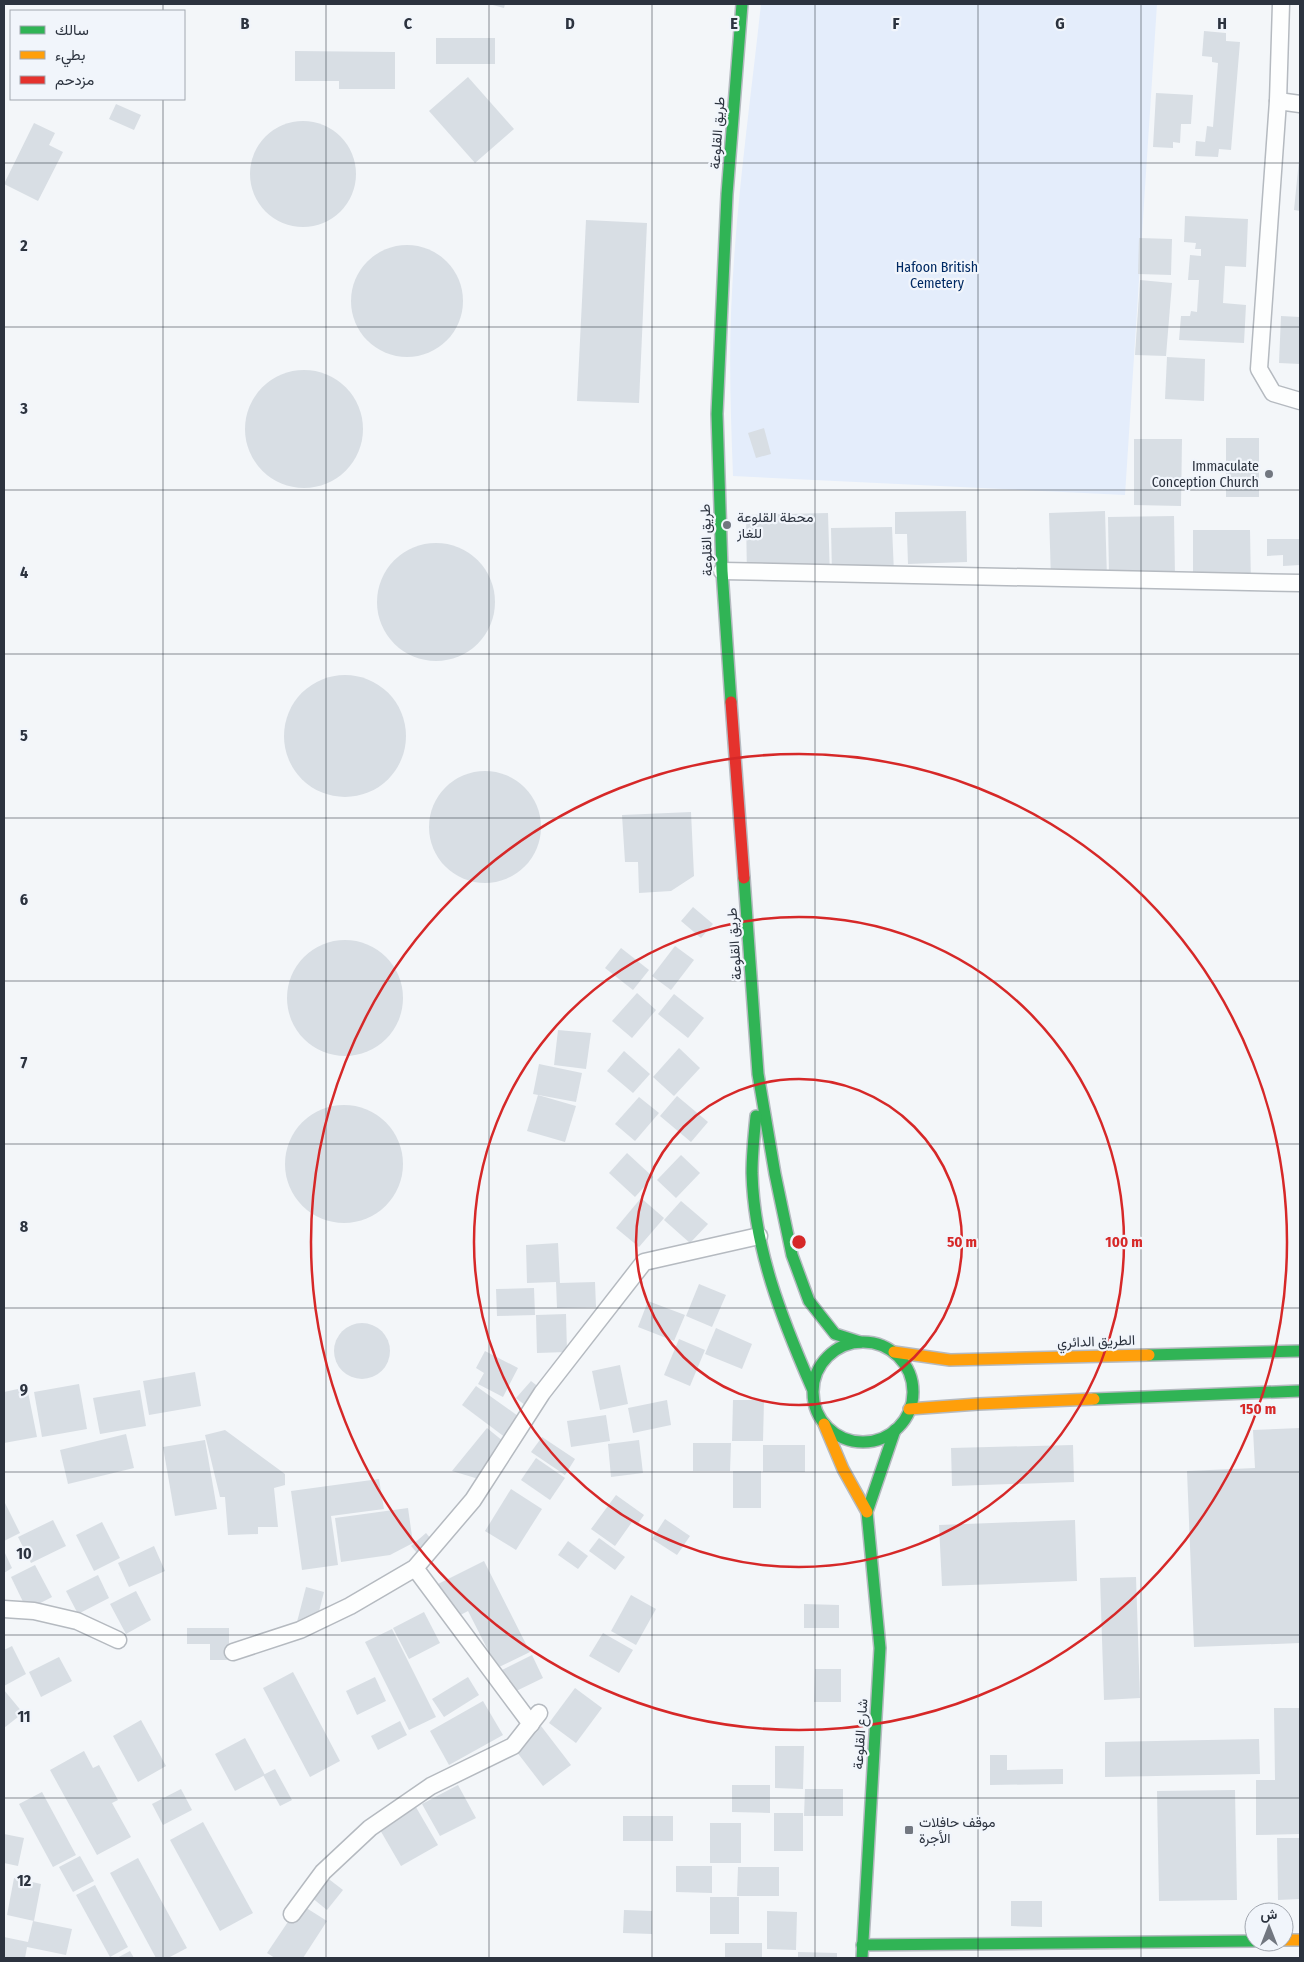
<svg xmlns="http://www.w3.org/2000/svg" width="1304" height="1962" font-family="'Fira Sans Condensed',Vazirmatn,sans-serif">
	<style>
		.green { fill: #e4edfb }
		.building { fill: #d8dee4 }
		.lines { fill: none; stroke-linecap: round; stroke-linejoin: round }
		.street-casing { stroke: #b5bac0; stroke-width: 19 }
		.fast-casing { stroke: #b5bac0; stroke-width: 14 }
		.slow-casing { stroke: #b5bac0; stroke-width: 14 }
		.jam-casing { stroke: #b5bac0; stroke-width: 14 }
		.street { stroke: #fdfefe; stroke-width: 16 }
		.fast { stroke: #30b455; stroke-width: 11 }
		.slow { stroke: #ff9f0a; stroke-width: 11 }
		.jam { stroke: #e5322d; stroke-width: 11 }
		.grid { fill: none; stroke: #2c333f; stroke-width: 1; stroke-opacity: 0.55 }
		.ring { fill: none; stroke: #d62828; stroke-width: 2.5 }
		.poi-dot { fill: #727780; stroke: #f1f5fb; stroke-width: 2 }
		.labels { text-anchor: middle; stroke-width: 4.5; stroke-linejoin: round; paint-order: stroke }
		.street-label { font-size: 14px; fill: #2c333f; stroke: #f1f5fb }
		.park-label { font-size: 14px; fill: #002a63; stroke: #f1f5fb }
		.poi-label { font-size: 14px; fill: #2c333f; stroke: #f1f5fb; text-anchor: start }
		.grid-label { font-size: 16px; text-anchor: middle; font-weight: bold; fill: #2c333f; stroke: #f1f5fb; stroke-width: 4.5; stroke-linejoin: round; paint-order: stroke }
		.centre { fill: #d62828; stroke: #f1f5fb; stroke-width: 2.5 }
		.ring-label { font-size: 15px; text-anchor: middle; font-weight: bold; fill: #d62828; stroke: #f1f5fb; stroke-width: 4.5; stroke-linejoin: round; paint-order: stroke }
	</style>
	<rect width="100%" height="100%" fill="#f3f6f9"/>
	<path class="green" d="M761 4H1157L1125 495 733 476C731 422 729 368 731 313 735 210 750 106 761 4Z"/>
	<g class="building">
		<polygon points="489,4 505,4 504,8"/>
		<polygon points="1204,31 1226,33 1226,41 1240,42 1231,150 1219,149 1218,157 1195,156 1196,141 1205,142 1207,126 1213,127 1218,63 1212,62 1212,57 1202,56"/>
		<rect x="436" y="38" width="59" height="26"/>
		<polygon points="295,51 395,52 395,89 339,89 339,81 295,81"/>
		<polygon points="468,77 514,129 475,163 429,111"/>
		<polygon points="1156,93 1193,95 1191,124 1181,124 1180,143 1173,142 1173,148 1153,147"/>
		<polygon points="116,104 141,115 134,130 109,119"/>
		<circle cx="303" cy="174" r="53"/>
		<polygon points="34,123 55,133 49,145 63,152 38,201 4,184"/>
		<polygon points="1299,160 1300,160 1300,211 1294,210"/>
		<polygon points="1185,216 1248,219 1246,267 1225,266 1223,303 1246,305 1244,343 1179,340 1181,316 1190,316 1191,311 1197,312 1199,280 1188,280 1190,255 1201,256 1201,249 1195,249 1196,243 1184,242"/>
		<polygon points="586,220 647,223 639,403 577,401"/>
		<polygon points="1139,238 1172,239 1171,275 1138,274"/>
		<circle cx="407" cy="301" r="56"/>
		<polygon points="1140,280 1172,283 1166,356 1135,355"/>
		<polygon points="1281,316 1300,317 1300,364 1279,363"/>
		<polygon points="1167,357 1205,359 1204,401 1165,399"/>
		<circle cx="304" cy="429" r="59"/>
		<polygon points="764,428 771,454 756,458 748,433"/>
		<rect x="1226" y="438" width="33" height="59"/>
		<polygon points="1134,439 1182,439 1181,506 1134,505"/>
		<polygon points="966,511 967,562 908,564 907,534 895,534 895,512"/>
		<polygon points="1105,511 1107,578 1051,580 1049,513"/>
		<polygon points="828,513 830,578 747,579 746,515"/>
		<polygon points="1174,516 1175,576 1109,577 1108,517"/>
		<polygon points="892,527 894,573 832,574 831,528"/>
		<polygon points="1193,530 1250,530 1251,587 1193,587"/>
		<polygon points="1267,539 1300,539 1300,565 1283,566 1283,555 1267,556"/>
		<circle cx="436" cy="602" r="59"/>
		<circle cx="345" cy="736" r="61"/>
		<circle cx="485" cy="827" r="56"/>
		<polygon points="691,812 694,876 671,891 639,893 638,862 625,862 622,815"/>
		<polygon points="693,907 713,924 701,938 681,921"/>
		<circle cx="345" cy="998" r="58"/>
		<polygon points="675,946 694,960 671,990 652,976"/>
		<polygon points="621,948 649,970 633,990 605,968"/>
		<polygon points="637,993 656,1010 632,1038 612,1021"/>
		<polygon points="674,994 704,1018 688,1038 658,1014"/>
		<polygon points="558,1030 591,1033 586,1069 554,1065"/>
		<polygon points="679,1048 700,1068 674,1096 653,1077"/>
		<polygon points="624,1051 650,1074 633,1093 607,1071"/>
		<polygon points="539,1064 582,1073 576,1102 533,1094"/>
		<polygon points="538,1095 576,1106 565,1142 527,1131"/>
		<polygon points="677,1096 708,1122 691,1142 660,1116"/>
		<polygon points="639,1097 659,1113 635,1141 615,1124"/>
		<circle cx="344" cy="1164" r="59"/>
		<polygon points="627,1153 653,1177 635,1197 609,1173"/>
		<polygon points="681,1155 700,1173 676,1198 657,1180"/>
		<polygon points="641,1198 664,1218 639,1247 616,1228"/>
		<polygon points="681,1201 708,1224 690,1243 664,1220"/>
		<polygon points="558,1243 560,1283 595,1282 596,1307 557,1308 556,1282 527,1283 526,1245"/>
		<polygon points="699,1284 726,1295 712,1327 686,1316"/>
		<polygon points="534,1288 535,1315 497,1316 496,1289"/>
		<polygon points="648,1301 685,1315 674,1341 638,1327"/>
		<polygon points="566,1314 567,1352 537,1353 536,1315"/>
		<circle cx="362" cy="1351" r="28"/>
		<polygon points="716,1328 752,1344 742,1369 705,1354"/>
		<polygon points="679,1339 705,1350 690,1386 664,1375"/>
		<polygon points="485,1351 518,1368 503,1397 478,1384 484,1373 476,1368"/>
		<polygon points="620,1365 628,1404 600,1410 592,1371"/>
		<polygon points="195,1372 201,1406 149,1415 143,1381"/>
		<polygon points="531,1381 540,1388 526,1406 516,1398"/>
		<polygon points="79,1384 87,1429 42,1437 34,1392"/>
		<polygon points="476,1386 525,1421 510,1441 462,1405"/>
		<polygon points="27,1387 37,1437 4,1443 4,1392"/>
		<polygon points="140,1390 146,1426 100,1434 93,1398"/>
		<polygon points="667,1400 671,1425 633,1433 628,1408"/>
		<polygon points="733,1400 764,1400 763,1441 732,1441"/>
		<polygon points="606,1415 610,1441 571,1447 567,1421"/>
		<polygon points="487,1428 509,1446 482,1480 452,1471"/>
		<polygon points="1300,1428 1300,1643 1194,1647 1187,1471 1255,1468 1253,1430"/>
		<polygon points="225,1430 285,1474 285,1485 274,1488 278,1527 258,1527 258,1534 228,1535 225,1497 220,1497 205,1435"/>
		<polygon points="126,1434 134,1468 68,1484 60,1450"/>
		<polygon points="542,1437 575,1459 565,1475 531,1452"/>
		<polygon points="205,1440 217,1509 175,1516 163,1447"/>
		<polygon points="639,1440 643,1473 611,1477 608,1444"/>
		<polygon points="693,1443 731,1443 730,1471 693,1471"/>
		<rect x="763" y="1445" width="42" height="27"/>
		<polygon points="1073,1445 1074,1482 952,1486 951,1448"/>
		<polygon points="536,1458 565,1478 550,1500 521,1480"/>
		<rect x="733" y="1471" width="28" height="37"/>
		<polygon points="379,1479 384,1509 331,1516 338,1565 302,1570 291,1491"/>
		<polygon points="511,1489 542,1509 516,1550 485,1531"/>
		<polygon points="616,1495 644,1515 637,1525 632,1522 615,1546 591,1529"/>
		<polygon points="4,1501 20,1533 4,1541"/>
		<polygon points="408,1508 413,1543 390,1555 341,1562 335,1518"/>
		<polygon points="665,1519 690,1536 677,1555 652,1539"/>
		<polygon points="53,1520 66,1546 31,1563 18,1537"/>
		<polygon points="1075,1520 1077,1581 942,1586 939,1525"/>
		<polygon points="102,1522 120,1558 94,1571 76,1535"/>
		<polygon points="426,1533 437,1546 422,1559 411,1546"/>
		<polygon points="599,1538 625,1557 615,1570 589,1551"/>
		<polygon points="568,1541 588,1556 578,1569 558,1555"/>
		<polygon points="154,1546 165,1571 129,1587 118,1563"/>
		<polygon points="4,1551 12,1568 4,1573"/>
		<polygon points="484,1561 530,1652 497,1668 468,1611 445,1623 428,1589"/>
		<polygon points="35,1565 52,1597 27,1610 11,1577"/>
		<polygon points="98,1575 109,1598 78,1614 66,1591"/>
		<polygon points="1136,1577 1140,1698 1104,1700 1100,1578"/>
		<polygon points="306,1587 324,1592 315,1627 297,1622"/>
		<polygon points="136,1591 151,1620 126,1634 110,1604"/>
		<polygon points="631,1595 656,1609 636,1645 611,1631"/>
		<polygon points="804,1604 839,1605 839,1628 804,1628"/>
		<polygon points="424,1612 440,1643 409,1659 393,1628"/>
		<polygon points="187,1628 229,1628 229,1660 210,1660 210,1644 187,1644"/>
		<polygon points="392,1629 436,1717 409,1730 365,1642"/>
		<polygon points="603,1633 633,1650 619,1673 589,1656"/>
		<polygon points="12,1646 26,1674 4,1686 4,1650"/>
		<polygon points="532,1655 543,1678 510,1694 498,1672"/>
		<polygon points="59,1657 72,1681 41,1697 29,1672"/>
		<polygon points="815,1669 841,1669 841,1702 814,1702"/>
		<polygon points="293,1672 340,1761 310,1777 263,1688"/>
		<polygon points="375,1677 386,1701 357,1715 346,1691"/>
		<polygon points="468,1677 479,1695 444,1717 432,1699"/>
		<polygon points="575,1688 602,1708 576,1743 549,1723"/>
		<polygon points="4,1690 23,1713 4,1728"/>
		<polygon points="483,1701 503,1735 449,1765 430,1731"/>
		<polygon points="1274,1708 1300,1708 1300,1834 1256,1835 1256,1780 1275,1780"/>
		<polygon points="141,1720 166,1766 138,1782 113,1736"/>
		<polygon points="400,1721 407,1735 378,1750 371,1736"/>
		<polygon points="541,1726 571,1765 543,1786 513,1747"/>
		<polygon points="245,1738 265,1775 235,1791 215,1754"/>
		<polygon points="1259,1739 1260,1774 1105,1777 1105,1742"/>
		<polygon points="775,1746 804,1746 803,1789 775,1788"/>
		<polygon points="84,1751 93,1768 99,1765 118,1800 112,1803 131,1837 97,1855 50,1770"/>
		<polygon points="990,1755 1007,1755 1007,1770 1063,1769 1063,1784 990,1785"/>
		<polygon points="275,1769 292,1800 280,1806 263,1775"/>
		<polygon points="458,1785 476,1818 440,1836 422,1804"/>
		<polygon points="732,1785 770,1785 770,1813 732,1812"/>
		<polygon points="181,1789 192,1810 163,1825 152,1804"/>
		<polygon points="805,1789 843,1789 843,1816 804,1816"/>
		<polygon points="1235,1790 1237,1900 1159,1901 1157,1791"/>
		<polygon points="42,1792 76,1855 53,1867 19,1804"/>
		<polygon points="413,1802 438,1845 401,1866 376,1823"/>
		<rect x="774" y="1813" width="29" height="38"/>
		<rect x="623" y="1816" width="50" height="25"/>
		<polygon points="203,1822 253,1913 220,1931 170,1840"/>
		<rect x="710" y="1823" width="31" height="40"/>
		<polygon points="4,1834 24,1838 18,1866 4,1863"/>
		<polygon points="1277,1838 1300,1838 1300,1899 1278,1900"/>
		<polygon points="80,1856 94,1881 73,1892 59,1867"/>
		<polygon points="138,1858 187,1948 168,1958 156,1958 110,1873"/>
		<polygon points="676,1866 712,1866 712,1893 676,1892"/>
		<polygon points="738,1867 779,1867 779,1896 737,1896"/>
		<polygon points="317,1870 343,1890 327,1910 301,1889"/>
		<polygon points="14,1878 41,1884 34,1921 7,1915"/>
		<polygon points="95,1885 128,1947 110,1957 76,1895"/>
		<rect x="710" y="1897" width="29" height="37"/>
		<polygon points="1011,1901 1042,1901 1042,1927 1011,1926"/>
		<polygon points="300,1904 327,1921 303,1958 275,1958 267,1953"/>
		<polygon points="624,1910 652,1911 652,1934 623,1933"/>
		<polygon points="767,1911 797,1912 796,1950 767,1949"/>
		<polygon points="33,1921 72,1929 66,1955 27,1947 25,1958 4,1958 4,1937 28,1942"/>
		<rect x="725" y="1943" width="37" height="15"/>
		<polygon points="130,1951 134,1958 117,1958"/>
		<polygon points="798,1952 837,1953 837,1958 798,1958"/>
	</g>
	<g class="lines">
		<g class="street-casing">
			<g id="street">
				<polyline points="1281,4 1278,101 1259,369 1273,393 1300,401"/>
				<polyline points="1278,101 1300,104"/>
				<polyline points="722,571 1300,583"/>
				<polyline points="415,1568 531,1724"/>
				<polyline points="4,1609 34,1611 77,1621 118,1640"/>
				<polyline points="233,1652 300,1630 350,1606 415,1568 473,1500 542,1393 644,1262 759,1236"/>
				<polyline points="292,1914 323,1872 370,1828 431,1786 513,1746 539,1713"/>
			</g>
		</g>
		<g class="fast-casing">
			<g id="fast">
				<polyline points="731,702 722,571 717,414 727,194 742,4"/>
				<polyline points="744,878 758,1074 775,1174 792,1255 809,1301 835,1334 860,1342"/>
				<path d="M756 1116C754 1135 752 1154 752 1173 754 1249 782 1319 812 1388"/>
				<circle cx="863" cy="1392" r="50"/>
				<polyline points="1149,1355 1300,1351"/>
				<polyline points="1094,1399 1300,1391"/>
				<polyline points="862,1945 1254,1941"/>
				<polyline points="862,1958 880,1648 867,1512 895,1430"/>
			</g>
		</g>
		<g class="slow-casing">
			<g id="slow">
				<polyline points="894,1352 950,1360 1149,1355"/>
				<polyline points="909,1409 978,1404 1094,1399"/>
				<polyline points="824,1424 843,1469 867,1512"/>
				<polyline points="1284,1940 1300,1940"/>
			</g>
		</g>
		<g class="jam-casing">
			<polyline id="jam" points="731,702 744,878"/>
		</g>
		<use href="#street" class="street"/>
		<use href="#fast" class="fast"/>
		<use href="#slow" class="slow"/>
		<use href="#jam" class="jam"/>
	</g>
	<path class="grid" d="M163 4V11M326 4V1958M489 4V1958M652 4V1958M815 4V1958M978 4V1958M1141 4V1958M163 99V1958M4 163H1300M4 327H1300M4 490H1300M4 654H1300M4 818H1300M4 981H1300M4 1144H1300M4 1308H1300M4 1472H1300M4 1635H1300M4 1798H1300"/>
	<g class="ring">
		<circle cx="799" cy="1242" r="163"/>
		<circle cx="799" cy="1242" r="325"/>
		<circle cx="799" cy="1242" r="488"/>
	</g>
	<g class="poi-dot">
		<circle cx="1269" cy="474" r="5"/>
		<circle cx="727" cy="525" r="5"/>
		<rect x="904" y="1825" width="10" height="10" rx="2.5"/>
	</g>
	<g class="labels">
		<g class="street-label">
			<text transform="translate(717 133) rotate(-86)" y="5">طريق القلوعة</text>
			<text transform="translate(706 540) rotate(-92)" y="5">طريق القلوعة</text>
			<text transform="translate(734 944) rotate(-94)" y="5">طريق القلوعة</text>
			<text transform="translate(1096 1341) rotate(-2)" y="5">الطريق الدائري</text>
			<text transform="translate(860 1734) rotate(-86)" y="5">شارع القلوعة</text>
		</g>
		<g class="park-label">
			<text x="937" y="272">Hafoon British<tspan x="937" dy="16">Cemetery</tspan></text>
		</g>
		<g class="poi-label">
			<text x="1259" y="471" text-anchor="end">Immaculate<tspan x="1259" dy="16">Conception Church</tspan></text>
			<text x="737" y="522">محطة القلوعة<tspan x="737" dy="16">للغاز</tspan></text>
			<text x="919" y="1827">موقف حافلات<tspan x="919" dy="16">الأجرة</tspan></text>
		</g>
	</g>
	<g class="grid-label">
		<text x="245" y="29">B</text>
		<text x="408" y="29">C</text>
		<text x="570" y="29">D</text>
		<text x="734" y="29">E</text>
		<text x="896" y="29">F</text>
		<text x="1060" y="29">G</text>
		<text x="1222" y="29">H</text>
		<text x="24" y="251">2</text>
		<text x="24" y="414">3</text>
		<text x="24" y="578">4</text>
		<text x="24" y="741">5</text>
		<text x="24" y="905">6</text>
		<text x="24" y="1068">7</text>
		<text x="24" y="1232">8</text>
		<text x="24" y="1395">9</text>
		<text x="24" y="1559">10</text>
		<text x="24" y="1722">11</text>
		<text x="24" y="1886">12</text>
	</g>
	<circle cx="799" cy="1242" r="8" class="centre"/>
	<g class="ring-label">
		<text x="962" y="1247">50 m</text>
		<text x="1124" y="1247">100 m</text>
		<text x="1258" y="1414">150 m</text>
	</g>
	<rect width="1304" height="1962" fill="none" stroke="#2c333f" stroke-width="10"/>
	<rect x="10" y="10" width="175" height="90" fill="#f1f5fb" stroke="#a2a7b0"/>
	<rect x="20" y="26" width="25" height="8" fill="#30b455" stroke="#a2a7b0"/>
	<text x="55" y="35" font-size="15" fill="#2c333f">سالك</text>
	<rect x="20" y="51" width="25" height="8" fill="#ff9f0a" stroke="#a2a7b0"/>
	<text x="55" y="60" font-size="15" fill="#2c333f">بطيء</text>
	<rect x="20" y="76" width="25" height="8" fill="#e5322d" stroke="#a2a7b0"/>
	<text x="55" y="85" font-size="15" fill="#2c333f">مزدحم</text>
	<g transform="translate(1269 1927)"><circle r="24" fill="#f1f5fb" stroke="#a2a7b0"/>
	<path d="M0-4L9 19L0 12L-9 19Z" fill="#727780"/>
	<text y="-8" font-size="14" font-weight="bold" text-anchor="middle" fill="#2c333f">ش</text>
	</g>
</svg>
